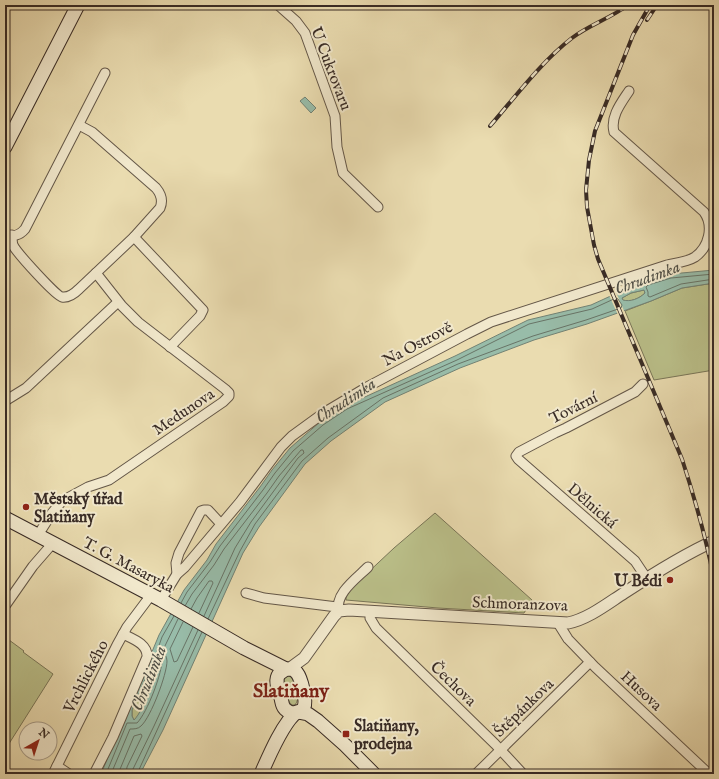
<svg xmlns="http://www.w3.org/2000/svg" width="719" height="779" font-family="'IM FELL English',serif">
	<style>
		.green { fill: #babf89; stroke: #797557 }
		.water { fill: #98bca9; stroke: #728274; fill-rule: evenodd }
		.pier { fill: #eadcb0 }
		.lines { fill: none; stroke-linecap: round; stroke-linejoin: round }
		.shore { stroke: #687467; stroke-width: 1 }
		.minor-casing { stroke: #645748; stroke-width: 11 }
		.tertiary-casing { stroke: #645748; stroke-width: 13 }
		.secondary-casing { stroke: #382b25; stroke-width: 15 }
		.minor { stroke: #f1e8cc; stroke-width: 9 }
		.tertiary { stroke: #f1e8cc; stroke-width: 11 }
		.secondary { stroke: #f1e8cc; stroke-width: 13 }
		.rail-casing { stroke: #382b25; stroke-width: 4 }
		.rail { stroke: #f1e8cc; stroke-width: 2.5; stroke-dasharray: 8; stroke-linecap: butt }
		.poi-dot { fill: #8f2418; stroke: #f1e8cc; stroke-width: 1.5 }
		.labels { text-anchor: middle; stroke-width: 4; stroke-linejoin: round; paint-order: stroke }
		.street-label { font-size: 16px; fill: #382b25; stroke: #f1e8cc }
		.poi-label { font-size: 16px; font-weight: bold; fill: #382b25; stroke: #f1e8cc; text-anchor: start }
		.water-label { font-size: 17px; font-style: italic; fill: #504f46; stroke: #f1e8cc }
		.district-label { font-size: 20px; font-weight: bold; fill: #7a1f14; stroke: #f1e8cc }
	</style>
	<rect width="100%" height="100%" fill="#eadcb0"/>
	<filter id="stains"><feTurbulence type="fractalNoise" baseFrequency=".005" numOctaves="4"/><feColorMatrix values="0 0 0 0 .2 0 0 0 0 .09 0 0 0 0 .02 0 0 0 .5 -.17"/></filter>
	<radialGradient id="worn" r=".72"><stop offset=".6" stop-color="#630" stop-opacity="0"/><stop offset="1" stop-color="#630" stop-opacity=".3"/></radialGradient>
	<g class="green">
		<polygon points="714,283 714,370 654,380 625,311 651,301 682,288"/>
		<path d="M644 290 645 293C639 299 630 302 623 301L622 298 631 293Z"/>
		<polygon points="435,513 532,600 524,613 438,608 346,600 346,593 394,548"/>
		<polygon points="5,637 24,651 23,652 53,674 5,750"/>
		<path d="M155 656 158 659C156 675 145 709 134 721L132 716V710Z"/>
		<path d="M288 675 293 679C295 687 301 698 295 705H292C285 699 282 684 285 676Z"/>
	</g>
	<g class="water">
		<polygon points="305,97 316,108 311,113 300,101"/>
		<path d="M714 270V283L682 288 651 301 587 324 534 340 460 368 385 402 331 441 305 464 259 527 243 553 163 730 140 774H101L159 635 184 590 207 560 216 544 260 487 272 470 290 448 320 422 345 406 455 356 528 320 591 305 639 283 671 274ZM644 290 645 293C639 299 630 302 623 300L622 298 631 293ZM155 656 158 659C157 674 144 710 134 720L132 716V710Z"/>
	</g>
	<polygon class="pier" points="616,292 625,313 618,315 609,295"/>
	<g class="lines">
		<g class="shore">
			<polyline points="714,274 671,278 648,285 646,287 648,292 648,296 650,297 681,284 714,279"/>
			<polyline points="181,603 187,592 210,562 220,546 263,490 275,473 293,451 323,425 347,409 457,360 529,324 592,309 616,298 618,299 622,305 621,308 586,320 533,336 458,364 383,398 328,438 302,461 255,524 240,551 208,619"/>
			<polyline points="185,606 192,594 214,565 224,549 267,493 279,476 301,450 303,450 304,453 298,458 251,522 235,548 204,616"/>
			<polyline points="191,609 197,598 209,581 212,581 213,583 199,613"/>
			<polyline points="183,622 170,649 174,662 177,661 193,627"/>
			<path d="M106 774 127 723H137C147 713 163 672 162 658L157 651 162 637 174 616"/>
			<path d="M111 774 130 729C134 729 138 729 141 726 151 717 167 674 167 661 167 656 164 654 163 650L178 619"/>
			<polyline points="118,774 134,736 141,734 142,736 127,767 126,774"/>
			<polyline points="132,774 133,769 154,726 198,630"/>
			<polyline points="137,774 202,632"/>
		</g>
		<g class="minor-casing">
			<g id="minor">
				<polyline points="278,5 296,21 305,33 335,116 337,147 343,173 378,207"/>
				<path d="M5 233C12 238 20 235 25 229L105 73"/>
				<path d="M12 235C12 239 12 242 13 245 16 252 56 296 62 297 69 298 75 293 79 289L134 237 160 208C163 201 161 194 156 188L92 132 79 125"/>
				<polyline points="134,237 203,310 200,316 170,347"/>
				<polyline points="643,384 635,392 566,428 555,433 519,452 516,456 518,459 635,561 647,579"/>
				<polyline points="5,401 26,388 118,302"/>
				<polyline points="38,535 52,513 62,501 88,487 109,480 223,402 229,396 229,393 225,389 138,322 122,306 96,273"/>
				<polyline points="177,574 176,563 179,553 201,511 204,510 208,510 221,524"/>
				<polyline points="246,593 264,598 337,607"/>
				<path d="M161 600 177 574 185 567 240 502 281 447 292 436 325 412 367 387 467 334 491 322 667 265C676 263 687 262 695 257 709 247 714 226 704 212L614 132C610 117 621 103 629 91"/>
				<polyline points="5,606 33,566 53,543"/>
				<path d="M339 611C334 594 357 578 368 567"/>
				<polyline points="370,611 370,618 376,628 495,744 523,774"/>
				<polyline points="558,623 568,639 595,667 709,774"/>
				<polyline points="57,766 69,774"/>
				<polyline points="53,774 117,645 127,627 151,595"/>
				<path d="M94 774 113 737 147 657C148 644 133 639 123 634"/>
				<polyline points="476,774 590,662"/>
			</g>
		</g>
		<g class="tertiary-casing">
			<path id="tertiary" d="M289 669 304 658 334 616 339 611 349 610 568 623C588 619 607 604 624 593 653 574 683 555 714 541"/>
		</g>
		<g class="secondary-casing">
			<g id="secondary">
				<polyline points="5,147 78,5"/>
				<polyline points="5,518 161,600 244,648 286,669"/>
				<path d="M286 669C291 669 294 669 297 673 301 678 307 701 304 707 301 714 291 715 285 709 282 706 282 702 281 698 279 690 274 681 279 674Z"/>
				<polyline points="298,712 308,714 318,721 345,745 374,774"/>
				<path d="M261 774C268 758 283 722 297 712"/>
			</g>
		</g>
		<use href="#minor" class="minor"/>
		<use href="#tertiary" class="tertiary"/>
		<use href="#secondary" class="secondary"/>
		<g class="rail-casing">
			<g id="rail">
				<path d="M650 5 633 35 595 131 589 160 586 190 587 207 594 245 598 259 682 459C695 499 706 538 714 579"/>
				<polyline points="647,20 657,5"/>
				<path d="M490 126C516 96 541 62 572 38 589 25 611 18 628 5"/>
			</g>
		</g>
		<use href="#rail" class="rail"/>
	</g>
	<g class="poi-dot">
		<circle cx="26" cy="507" r="4"/>
		<circle cx="670" cy="580" r="4"/>
		<rect x="342" y="730" width="8" height="8" rx="2"/>
	</g>
	<g class="labels">
		<g class="street-label">
			<text transform="translate(332 68) rotate(69)" y="6">U Cukrovaru</text>
			<text transform="translate(417 343) rotate(-28)" y="6">Na Ostrově</text>
			<text transform="translate(573 407) rotate(-27)" y="6">Tovární</text>
			<text transform="translate(183 411) rotate(-34)" y="6">Medunova</text>
			<text transform="translate(593 505) rotate(41)" y="6">Dělnická</text>
			<text transform="translate(129 564) rotate(28)" y="6">T. G. Masaryka</text>
			<text transform="translate(520 603) rotate(2)" y="6">Schmoranzova</text>
			<text transform="translate(85 676) rotate(-63)" y="6">Vrchlického</text>
			<text transform="translate(454 683) rotate(44)" y="6">Čechova</text>
			<text transform="translate(642 690) rotate(43)" y="6">Husova</text>
			<text transform="translate(523 707) rotate(-44)" y="6">Štěpánkova</text>
		</g>
		<g class="poi-label">
			<text x="34" y="504">Městský úřad<tspan x="34" dy="18">Slatiňany</tspan></text>
			<text x="662" y="586" text-anchor="end">U Bédi</text>
			<text x="354" y="731">Slatiňany,<tspan x="354" dy="18">prodejna</tspan></text>
		</g>
		<g class="water-label">
			<text transform="translate(647 277) rotate(-20)" y="6">Chrudimka</text>
			<text transform="translate(345 400) rotate(-33)" y="6">Chrudimka</text>
			<text transform="translate(148 678) rotate(-68)" y="6">Chrudimka</text>
		</g>
		<g class="district-label">
			<text x="291" y="697">Slatiňany</text>
		</g>
	</g>
	<rect width="719" height="779" fill="none" stroke="#eadcb0" stroke-width="20"/>
	<rect x="6" y="6" width="707" height="767" fill="none" stroke="#382b25" stroke-width="2"/>
	<rect x="10" y="10" width="699" height="759" fill="none" stroke="#382b25"/>
	<g transform="translate(38 741) rotate(39)"><circle r="19" fill="#f1e8cc" stroke="#a79c89"/>
	<path d="M0-3L7 15L0 10L-7 15Z" fill="#8f2418"/>
	<text y="-6" font-size="11" font-weight="bold" text-anchor="middle" fill="#382b25">N</text>
	</g>
	<rect width="100%" height="100%" filter="url(#stains)"/>
	<rect width="100%" height="100%" fill="url(#worn)"/>
</svg>
